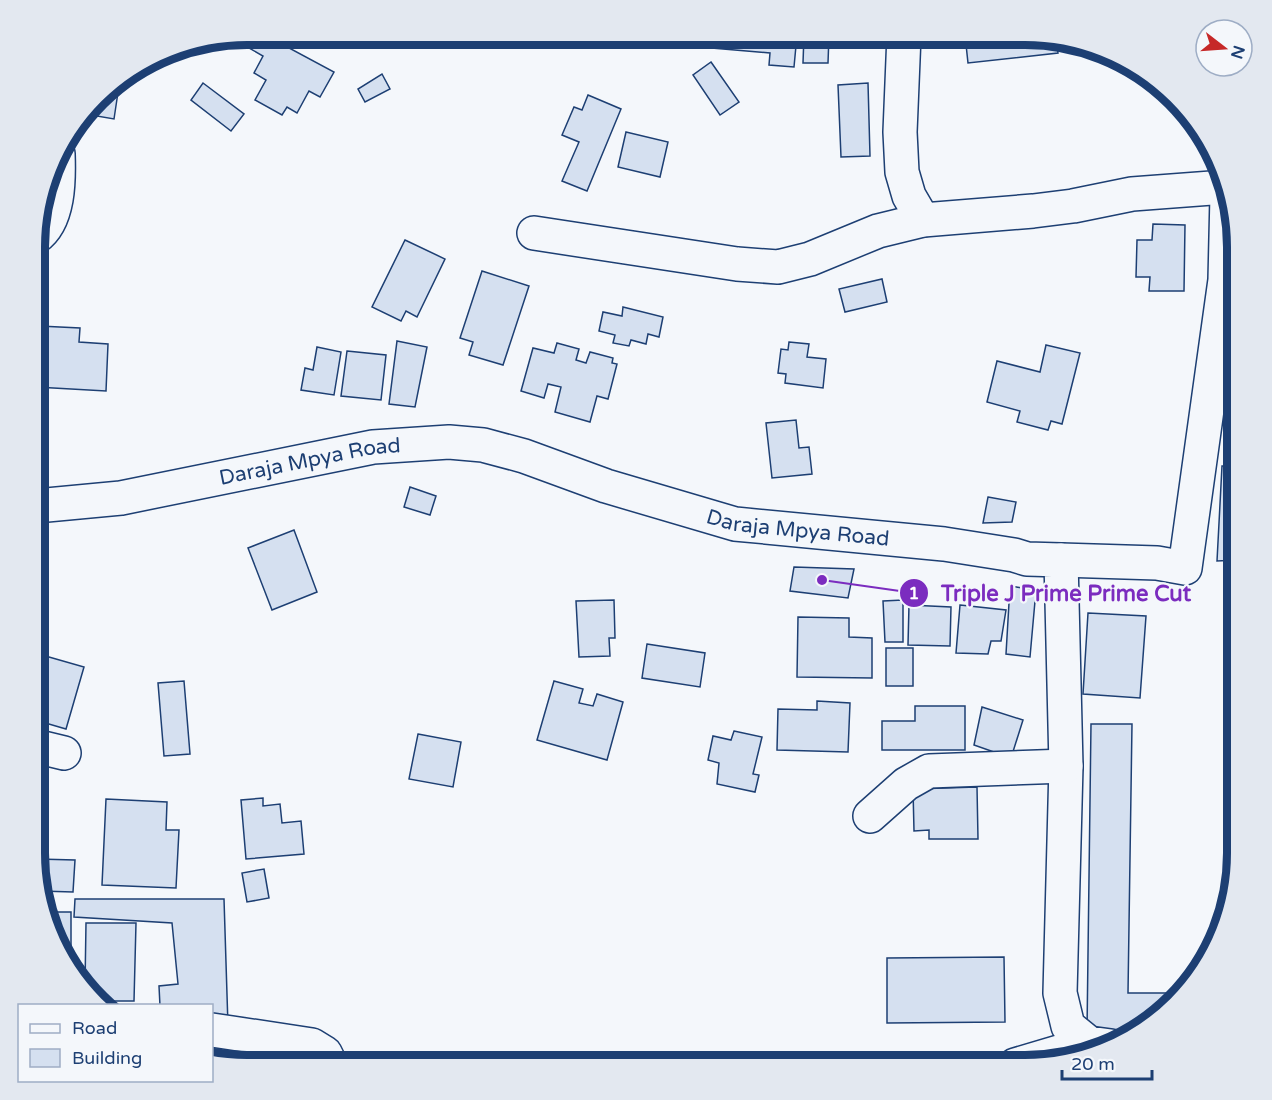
<svg xmlns="http://www.w3.org/2000/svg" width="1272" height="1100" font-family="'Varela Round',sans-serif">
	<style>
		.building { fill: #d5e0f0; stroke: #1d3f73; stroke-width: 1.5 }
		.lines { fill: none; stroke-linecap: round; stroke-linejoin: round }
		.minor-casing { stroke: #1d3f73; stroke-width: 36 }
		.minor { stroke: #f4f7fb; stroke-width: 33 }
		.labels { text-anchor: middle; stroke-width: 4.5; stroke-linejoin: round; paint-order: stroke }
		.street-label { font-size: 21px; fill: #1d3f73; stroke: #f4f7fb }
		.rim { fill: none; stroke: #1d3f73; stroke-width: 8 }
		.leader { fill: none; stroke: #7b2cbf; stroke-width: 2 }
		.callout-dot { fill: #7b2cbf; stroke: #f4f7fb; stroke-width: 2 }
		.mark-label { font-size: 18px; text-anchor: middle; font-weight: bold; fill: #fff }
		.callout-label { font-size: 22px; text-anchor: middle; font-weight: bold; fill: #7b2cbf; stroke: #f4f7fb; stroke-width: 4.5; stroke-linejoin: round; paint-order: stroke }
	</style>
	<rect width="100%" height="100%" fill="#f4f7fb"/>
	<g class="building">
		<polygon points="257,35 265,35 334,72 320,97 309,91 297,113 287,107 282,115 255,100 266,80 254,73 263,56 249,48"/>
		<polygon points="713,35 797,35 794,67 769,65 770,53 712,48"/>
		<polygon points="804,35 829,35 828,63 803,63"/>
		<polygon points="965,35 1039,35 1056,39 1058,53 968,63"/>
		<polygon points="711,62 739,102 720,115 693,75"/>
		<polygon points="382,74 390,89 365,102 358,89"/>
		<polygon points="120,79 114,119 85,114 107,87"/>
		<polygon points="203,83 244,114 231,131 191,100"/>
		<polygon points="868,83 870,156 841,157 838,85"/>
		<polygon points="588,95 621,109 587,191 562,181 579,142 562,135 574,107 582,110"/>
		<polygon points="626,132 668,142 660,177 618,167"/>
		<polygon points="1153,224 1185,225 1184,291 1149,291 1150,277 1136,277 1137,240 1152,240"/>
		<polygon points="405,240 445,259 417,317 406,311 401,321 372,307"/>
		<polygon points="482,271 529,286 503,365 469,355 473,342 460,338"/>
		<polygon points="882,279 887,302 845,312 839,289"/>
		<polygon points="623,307 663,317 659,337 648,334 646,344 631,340 629,346 613,343 615,335 599,331 603,312 622,316"/>
		<polygon points="39,326 80,328 79,342 108,344 106,391 36,387 36,336 38,336"/>
		<polygon points="397,341 427,347 415,407 389,404"/>
		<polygon points="789,342 809,344 807,357 826,359 823,388 785,383 786,374 778,373 781,349 788,350"/>
		<polygon points="557,343 579,349 576,360 586,363 590,352 613,358 612,363 617,364 608,399 597,396 590,422 555,412 561,387 548,384 544,398 521,391 533,348 554,353"/>
		<polygon points="1046,345 1080,353 1062,424 1051,421 1048,430 1017,422 1020,411 987,402 997,361 1040,372"/>
		<polygon points="317,347 341,352 334,395 301,390 305,368 313,370"/>
		<polygon points="347,351 386,355 381,400 341,396"/>
		<polygon points="796,420 799,448 809,447 812,474 772,478 766,423"/>
		<polygon points="1222,466 1237,466 1237,560 1217,561"/>
		<polygon points="410,487 436,496 430,515 404,507"/>
		<polygon points="988,497 1016,502 1012,522 983,523"/>
		<polygon points="294,530 317,592 272,610 248,548"/>
		<polygon points="794,567 854,569 848,598 790,591"/>
		<polygon points="1010,586 1036,590 1030,657 1006,654"/>
		<polygon points="614,600 615,638 609,638 610,656 579,657 576,601"/>
		<polygon points="903,600 903,642 885,642 883,601"/>
		<polygon points="909,605 951,607 950,646 908,645"/>
		<polygon points="960,605 1006,610 1001,641 991,641 988,654 956,653"/>
		<polygon points="1088,613 1146,616 1140,698 1083,694"/>
		<polygon points="798,617 849,618 849,637 872,638 872,678 797,677"/>
		<polygon points="647,644 705,653 700,687 642,678"/>
		<rect x="886" y="648" width="27" height="38"/>
		<polygon points="35,653 84,667 66,729 35,720"/>
		<polygon points="184,681 190,754 164,756 158,683"/>
		<polygon points="554,681 583,689 579,703 593,706 597,694 623,702 607,760 537,740"/>
		<polygon points="817,701 850,703 848,752 777,750 778,709 817,710"/>
		<polygon points="915,706 965,706 965,750 882,750 882,721 915,721"/>
		<polygon points="982,707 1023,720 1011,758 974,745"/>
		<polygon points="1091,724 1132,724 1128,993 1182,993 1175,1003 1133,1032 1087,1031"/>
		<polygon points="734,731 762,737 753,774 759,775 755,792 717,784 719,763 708,760 713,736 731,740"/>
		<polygon points="418,734 461,742 453,787 409,779"/>
		<polygon points="977,787 978,839 929,839 929,830 914,831 913,789"/>
		<polygon points="263,798 263,806 280,804 282,823 301,821 304,854 246,859 241,800"/>
		<polygon points="106,799 167,802 166,830 179,830 176,888 102,885"/>
		<polygon points="37,859 75,860 73,892 40,891 36,872"/>
		<polygon points="264,869 269,898 247,902 242,873"/>
		<polygon points="75,899 224,899 228,1026 212,1026 212,1006 160,1006 159,986 178,984 172,923 74,917"/>
		<polygon points="45,912 71,912 71,965 51,935"/>
		<polygon points="86,923 136,923 134,1001 95,1001 85,985"/>
		<polygon points="1004,957 1005,1022 887,1023 887,958"/>
	</g>
	<g class="lines">
		<g class="minor-casing">
			<g id="minor">
				<polyline points="904,35 900,132 902,172 909,196 923,220"/>
				<polyline points="534,233 737,264 778,267 810,259 878,231 923,220 1033,211 1073,206 1132,194 1225,187"/>
				<path d="M36 237C59 221 59 180 58 154"/>
				<path id="s1" d="M36 506 121 498 373 447 449 442 483 445 524 456 606 486 735 524 944 544 1014 555 1027 559 1061 560 1066 766 1060 993 1068 1026 1089 1043 1111 1046"/>
				<polyline points="1061,560 1157,563 1185,568 1225,280 1227,195"/>
				<polyline points="35,746 64,753"/>
				<polyline points="870,816 906,784 929,771 1066,766"/>
				<polyline points="212,1030 312,1045 325,1053 331,1065"/>
				<polyline points="1015,1065 1089,1043"/>
			</g>
		</g>
		<use href="#minor" class="minor"/>
	</g>
	<g class="labels">
		<g class="street-label">
			<text dy="7" stroke="none"><textPath href="#s1" startOffset="278">Daraja Mpya Road</textPath></text>
			<text dy="7" stroke="none"><textPath href="#s1" startOffset="780">Daraja Mpya Road</textPath></text>
		</g>
	</g>
	<path d="M0 0H1272V1100H0ZM247 45H1025A202 202 0 0 1 1227 247V853A202 202 0 0 1 1025 1055H247A202 202 0 0 1 45 853V247A202 202 0 0 1 247 45Z" fill="#e3e8f0" fill-rule="evenodd"/>
	<path class="rim" d="M247 45H1025A202 202 0 0 1 1227 247V853A202 202 0 0 1 1025 1055H247A202 202 0 0 1 45 853V247A202 202 0 0 1 247 45Z"/>
	<path class="leader" d="M822 580L914 593"/>
	<g class="callout-dot">
		<circle cx="822" cy="580" r="6"/>
		<circle cx="914" cy="593" r="15"/>
	</g>
	<g class="mark-label">
		<text x="914" y="599">1</text>
	</g>
	<g class="callout-label">
		<text x="1066" y="601">Triple J Prime Prime Cut</text>
	</g>
	<rect x="18" y="1004" width="195" height="78" fill="#f4f7fb" stroke="#9eadc5" stroke-width="1.5"/>
	<rect x="30" y="1024" width="30" height="9" fill="#f4f7fb" stroke="#9eadc5" stroke-width="1.5"/>
	<text x="72" y="1034" font-size="18" fill="#1d3f73">Road</text>
	<rect x="30" y="1049" width="30" height="18" fill="#d5e0f0" stroke="#9eadc5" stroke-width="1.5"/>
	<text x="72" y="1064" font-size="18" fill="#1d3f73">Building</text>
	<g transform="translate(1224 48) rotate(107)"><circle r="28" fill="#f4f7fb" stroke="#9eadc5" stroke-width="1.5"/>
	<path d="M0-4.5L10 22L0 15L-10 22Z" fill="#c62828"/>
	<text y="-9" font-size="16" font-weight="bold" text-anchor="middle" fill="#1d3f73">N</text>
	</g>
	<path d="M1062 1070v9h90v-9" fill="none" stroke="#1d3f73" stroke-width="3"/>
	<text x="1071" y="1070" font-size="18" fill="#1d3f73" stroke="#f4f7fb" stroke-width="4.5" paint-order="stroke">20 m</text>
</svg>
